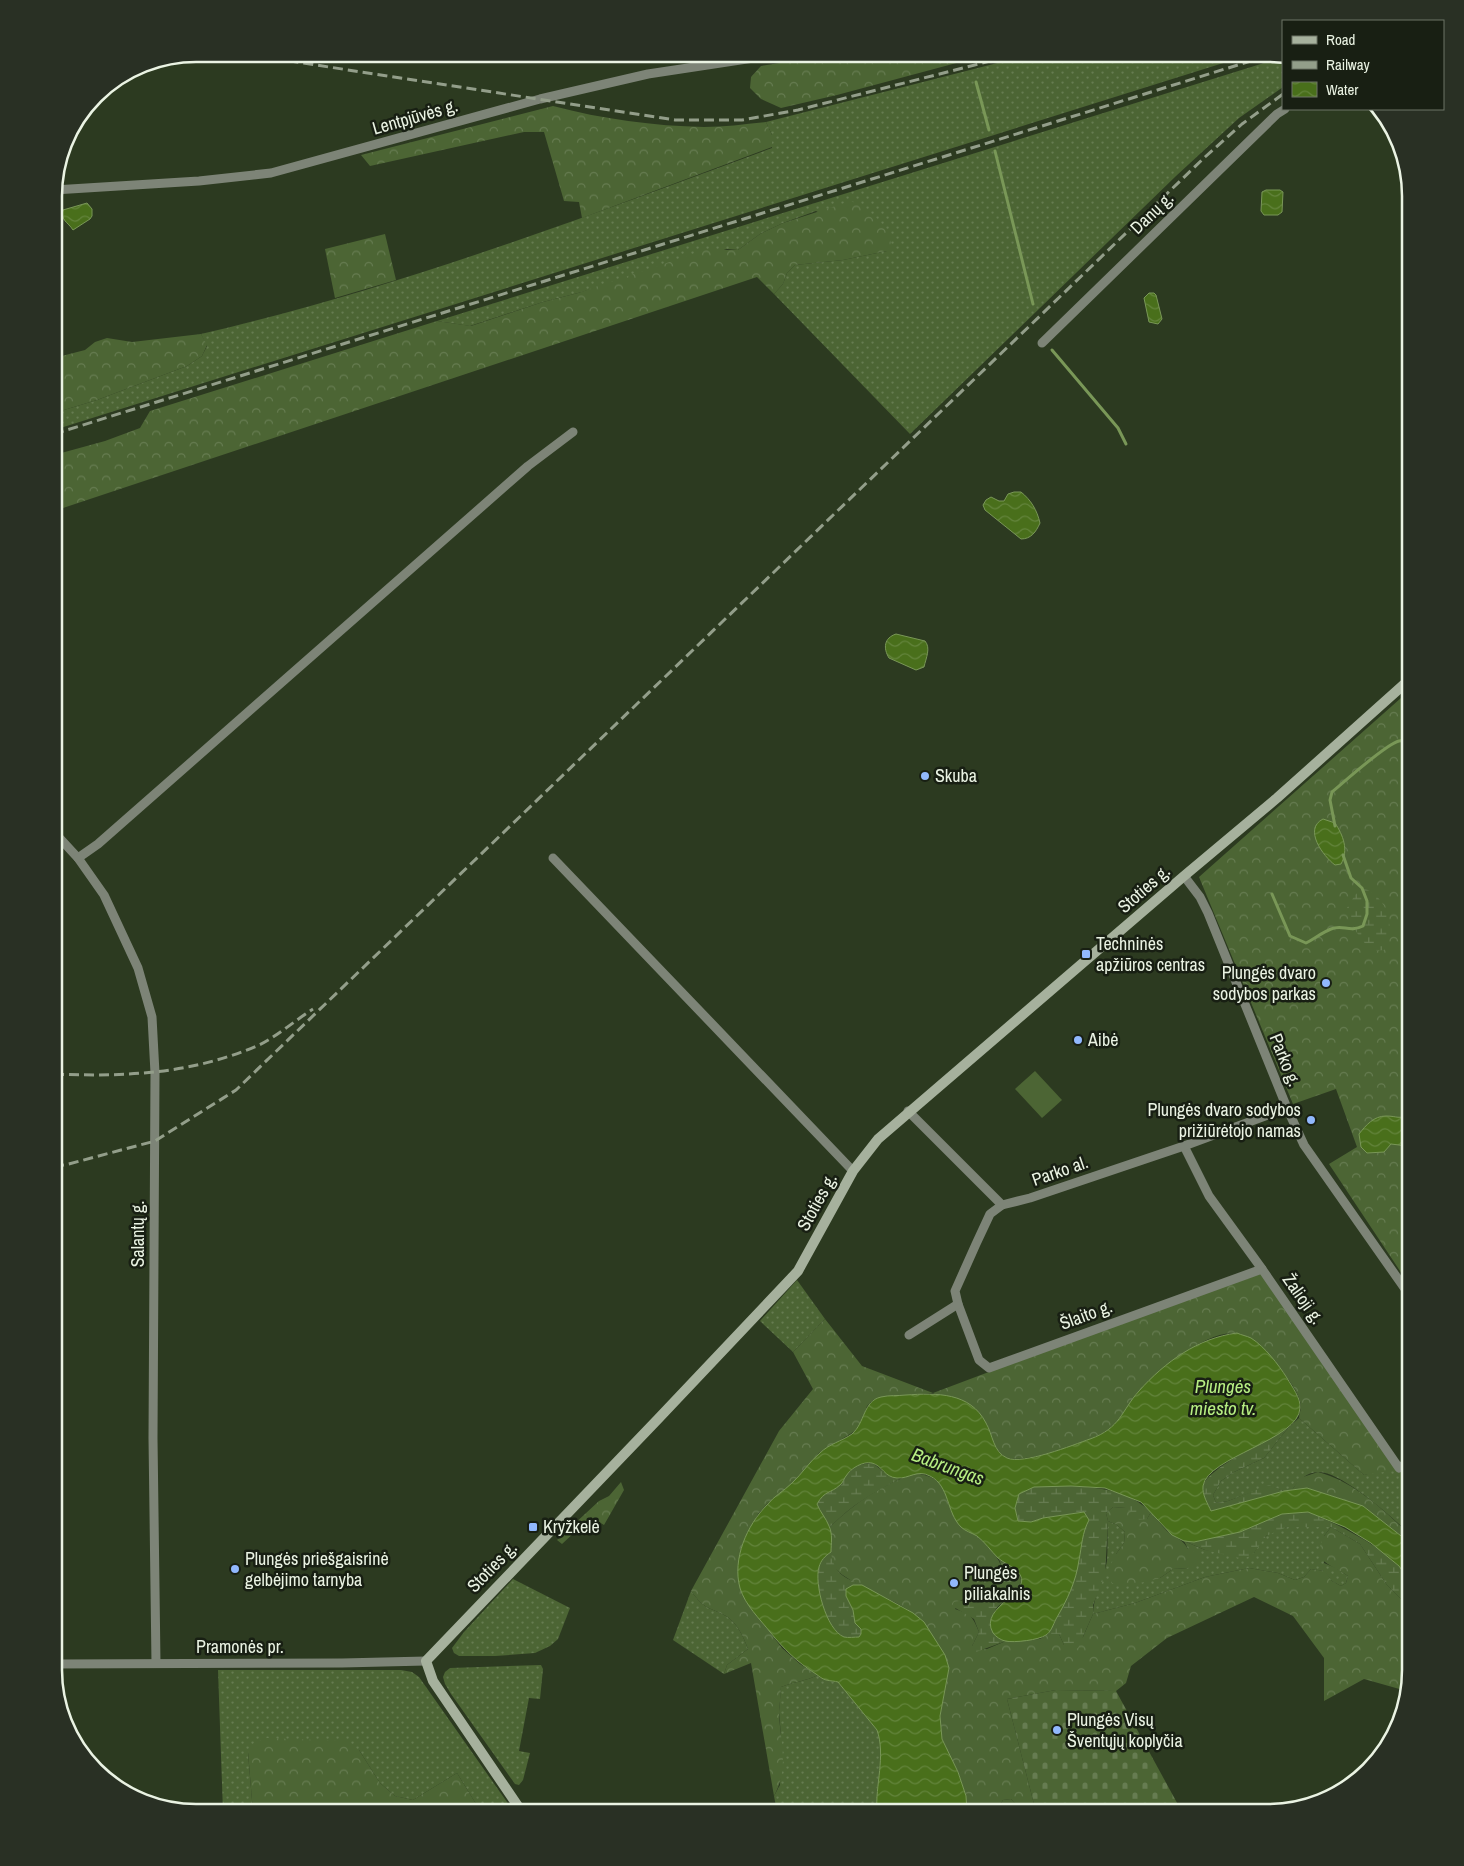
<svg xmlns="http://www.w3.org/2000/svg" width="1464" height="1866" font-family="'Archivo Narrow',sans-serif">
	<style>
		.grass { fill: url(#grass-dots) }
		.forest { fill: url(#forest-crowns) }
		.wetland { fill: url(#wetland-marsh) }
		.cemetery { fill: url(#cemetery-stones) }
		.pitch { fill: #4c6534 }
		.water { fill: url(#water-waves); stroke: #799757 }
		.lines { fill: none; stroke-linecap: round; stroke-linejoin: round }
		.stream { stroke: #799757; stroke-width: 3 }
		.minor { stroke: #7d8477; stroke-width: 9 }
		.secondary { stroke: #a6b19d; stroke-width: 10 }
		.rail { stroke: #939e8a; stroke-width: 3; stroke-dasharray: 10 5; stroke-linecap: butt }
		.poi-dot { fill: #91b8fd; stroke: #181f13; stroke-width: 2 }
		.labels { text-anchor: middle; stroke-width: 5; stroke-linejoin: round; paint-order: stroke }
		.street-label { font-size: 18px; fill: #eaf3e3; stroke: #181f13 }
		.poi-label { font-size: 18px; fill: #eaf3e3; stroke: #181f13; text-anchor: start }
		.water-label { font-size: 19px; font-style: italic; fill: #b7ef83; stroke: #181f13 }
		.rim { fill: none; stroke: #eaf3e3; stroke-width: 2.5 }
	</style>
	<defs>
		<pattern id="grass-dots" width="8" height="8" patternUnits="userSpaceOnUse" patternTransform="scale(1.25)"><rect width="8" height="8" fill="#4c6534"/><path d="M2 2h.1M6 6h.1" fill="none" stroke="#667c51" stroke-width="1.8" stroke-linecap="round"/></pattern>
		<pattern id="forest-crowns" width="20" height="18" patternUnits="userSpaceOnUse" patternTransform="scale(1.25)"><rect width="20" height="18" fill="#4c6534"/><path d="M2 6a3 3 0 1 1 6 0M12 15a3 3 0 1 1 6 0" fill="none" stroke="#667c51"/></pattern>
		<pattern id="wetland-marsh" width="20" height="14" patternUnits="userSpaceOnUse" patternTransform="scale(1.25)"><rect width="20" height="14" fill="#4c6534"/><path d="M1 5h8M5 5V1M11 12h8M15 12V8" fill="none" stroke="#667c51"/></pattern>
		<pattern id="cemetery-stones" width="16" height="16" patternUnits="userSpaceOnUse" patternTransform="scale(1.25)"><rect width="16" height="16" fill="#4c6534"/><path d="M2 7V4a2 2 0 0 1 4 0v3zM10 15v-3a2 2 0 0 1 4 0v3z" fill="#667c51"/></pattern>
		<pattern id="water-waves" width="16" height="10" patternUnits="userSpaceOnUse" patternTransform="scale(1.25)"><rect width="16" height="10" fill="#496f1b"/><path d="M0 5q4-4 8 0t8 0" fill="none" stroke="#63843c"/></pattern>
	</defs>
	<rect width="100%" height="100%" fill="#2c3a20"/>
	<g class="grass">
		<path d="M1033 54H1252L54 430V413L97 400 187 366 202 356 207 346 201 334C396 289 585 217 772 148V135L766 122Z"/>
		<polygon points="1283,57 1283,87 1239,118 1176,176 910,434 774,294 783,284 787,273 795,265 843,260 887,251 816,211 783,223 760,234 738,250 727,249 578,293 543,302 470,326 437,321"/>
		<polygon points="797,1280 825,1319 793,1352 760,1321"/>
		<path d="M1299 1418 1364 1475 1410 1463V1543V1534C1393 1518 1342 1472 1319 1472 1306 1472 1298 1481 1292 1490L1284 1491 1269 1486 1228 1501 1216 1503 1213 1495 1221 1481 1234 1472 1264 1458 1288 1428Z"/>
		<path d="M1108 1521 1117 1525 1125 1532 1124 1543 1116 1554 1160 1578 1173 1569 1188 1568V1549L1184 1541 1205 1550 1254 1553C1257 1548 1261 1541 1265 1537 1282 1522 1311 1526 1331 1527L1324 1536V1563L1336 1568 1348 1576 1346 1583 1341 1586 1332 1581 1324 1571 1311 1569 1304 1577 1295 1580 1278 1573 1249 1568 1205 1577 1135 1603 1093 1614C1093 1597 1104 1579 1107 1561 1108 1548 1107 1534 1108 1521Z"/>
		<polygon points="513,1579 570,1608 558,1639 550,1646 535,1653 495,1656 459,1656 454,1653 452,1648 464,1632"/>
		<path d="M691 1591C705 1610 707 1606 726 1616 737 1622 744 1638 748 1649L727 1665 724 1674 673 1640Z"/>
		<polygon points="541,1665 543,1669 540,1699 529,1698 519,1751 530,1753 523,1780 519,1785 515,1784 451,1694 445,1684 443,1677 445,1672 450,1668"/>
		<polygon points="218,1670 401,1670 412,1672 419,1677 514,1812 481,1812 457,1773 413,1800 395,1796 380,1783 359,1750 248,1753 253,1812 223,1812"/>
		<path d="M818 1675 825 1680 838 1682 877 1730C886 1756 875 1785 877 1812H777L774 1796 780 1785 781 1736 779 1712 781 1687C794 1682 806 1681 818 1675Z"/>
	</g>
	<g class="forest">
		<polygon points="838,54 990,54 837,95 781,108 761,99 750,88 751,77 761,66"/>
		<path d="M553 106C602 119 654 126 704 127 725 127 745 124 766 122L772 135V147L582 218 579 202 564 201 544 132H524L370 166 361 155Z"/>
		<path d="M851 201C868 209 891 226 891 246L887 251 843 260 795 265 787 273 783 284 774 294 757 277 54 511V455L105 441 140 428 150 411 437 321 471 326 543 302 578 293 705 250H738L760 234 783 223Z"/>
		<polygon points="385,234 396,280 335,298 325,249"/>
		<polygon points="201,334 207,345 202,356 187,366 97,400 54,413 54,358 85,350 95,342 107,338 132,342"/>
		<polygon points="1410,690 1410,1286 1329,1164 1357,1147 1336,1089 1293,1104 1199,877"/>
		<path d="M1262 1269 1398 1470 1364 1475 1299 1418C1299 1414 1301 1410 1301 1406 1300 1392 1283 1372 1274 1361 1264 1350 1253 1337 1238 1334 1210 1327 1157 1371 1139 1391 1128 1403 1123 1419 1109 1429 1095 1440 1020 1466 1005 1457 994 1450 991 1436 987 1424L933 1393 882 1397 873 1400 867 1406 861 1423 855 1431 819 1453 792 1484 768 1503 758 1514 743 1543 738 1576 741 1590 747 1603 782 1648 800 1664 818 1675C806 1681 794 1682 781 1687 781 1696 779 1706 779 1715 781 1745 789 1768 774 1796L751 1663 724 1674 727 1665 748 1649C744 1638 737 1622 726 1616 707 1606 705 1610 691 1591L779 1431 813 1389 793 1352 825 1319 862 1366 933 1393Z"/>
		<path d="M1318 1472C1353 1481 1384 1510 1410 1535V1543L1363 1506 1307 1488 1292 1490 1300 1478Z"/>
		<path d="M915 1473C925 1475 932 1476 939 1483 950 1495 950 1512 959 1524 963 1529 970 1532 975 1535 987 1543 999 1557 1003 1571 990 1590 983 1596 961 1600L955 1609C971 1614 973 1617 979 1632L972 1646V1650L987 1649 1006 1641 1040 1639 1048 1634H1059L1064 1645 1083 1637 1093 1614 1135 1603 1205 1577 1249 1568 1278 1573 1295 1580 1304 1577 1311 1569 1325 1571 1332 1581 1341 1586 1346 1583 1348 1576C1337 1568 1325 1565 1317 1554L1324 1536 1331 1527 1360 1544 1387 1585 1407 1605 1410 1613V1670L1404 1694 1403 1690 1364 1679 1324 1701V1658L1293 1616 1254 1597 1167 1638 1131 1666 1126 1683 1116 1691 1056 1690 1007 1699 1036 1812H1019L1018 1807 1011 1799 1003 1800 996 1812H967L966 1796 958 1772 942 1739 940 1716 949 1668C940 1655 932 1642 923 1629 920 1624 917 1617 912 1613 896 1599 840 1581 833 1565 828 1554 832 1539 830 1527 854 1503 882 1485 915 1473Z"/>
		<polygon points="621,1482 624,1490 604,1525 591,1517 562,1544 557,1540 599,1501 609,1496"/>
		<path d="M1113 1507 1127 1508 1147 1519 1151 1512C1156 1518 1161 1525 1167 1531 1176 1539 1182 1538 1188 1549L1200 1554 1199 1564 1188 1568 1173 1569 1160 1578 1124 1587 1112 1583 1110 1566 1116 1554 1124 1543 1125 1532 1117 1525 1108 1521 1106 1513Z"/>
		<polygon points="266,1738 344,1741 359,1750 380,1783 395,1796 413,1800 457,1773 481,1812 253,1812 248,1752 254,1743"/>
	</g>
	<g class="wetland">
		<path d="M1362 888C1387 894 1397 930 1384 950L1373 951C1359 939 1351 926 1347 908L1355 895Z"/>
		<path d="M1288 1428 1264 1458 1234 1472 1221 1481 1213 1495 1216 1503 1228 1501 1269 1485 1284 1491 1211 1511C1208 1504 1202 1495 1203 1486 1206 1469 1271 1438 1288 1428Z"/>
		<path d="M872 1463C883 1470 886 1476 900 1479 872 1493 852 1505 830 1527L821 1515 817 1504 823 1495 841 1485 846 1475 858 1465Z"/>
		<path d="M1071 1486C1102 1488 1127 1490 1151 1512L1147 1519 1138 1520 1126 1508 1113 1507 1106 1513 1108 1521 1105 1575 1093 1605V1614L1078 1648 1071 1650 1064 1645 1059 1634H1048C1073 1591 1081 1562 1083 1512L1043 1518 1031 1522 1018 1521 1015 1508 1019 1494 1034 1487Z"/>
		<path d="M1308 1512C1336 1523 1398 1553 1410 1582 1413 1590 1410 1604 1410 1613L1407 1605 1387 1585 1360 1544 1331 1527H1287L1266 1536 1254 1553 1244 1559 1205 1550 1184 1541 1194 1542 1240 1532 1282 1514Z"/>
		<path d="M831 1552C834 1574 843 1577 862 1585L853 1586 846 1596 853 1610 855 1623 861 1629V1634L859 1637C855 1637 848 1638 844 1637 826 1630 814 1583 819 1567 821 1560 825 1556 831 1552Z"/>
		<path d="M999 1559C1019 1572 1032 1580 1008 1599 1005 1602 998 1605 996 1609 993 1613 992 1623 991 1628L996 1636 1006 1641 976 1652 972 1650V1646L979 1632 974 1619 952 1606 954 1602 979 1597 995 1583 1003 1571Z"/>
		<polygon points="1011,1799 1018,1807 1019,1812 996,1812 1003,1800"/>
	</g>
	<polygon class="cemetery" points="1056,1690 1116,1691 1182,1812 1036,1812 1007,1699"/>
	<polygon class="pitch" points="1035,1071 1062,1100 1042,1118 1015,1089"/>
	<g class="water">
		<polygon points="1266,190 1280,190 1283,192 1282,212 1278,215 1264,215 1261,211 1262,192"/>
		<path d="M87 203 92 209V216L90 219 73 230C68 222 60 220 63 210Z"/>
		<polygon points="1149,293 1154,293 1156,295 1162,319 1158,324 1149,322 1144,298"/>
		<path d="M1014 492H1021C1031 500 1037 510 1040 523 1036 532 1031 539 1021 539L985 510 983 505 986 500 991 497 999 501H1004L1008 494Z"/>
		<path d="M896 634 925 641C931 648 926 658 924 667L916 670 889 658C883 648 884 638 896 634Z"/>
		<path d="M1323 819 1335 823C1343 835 1349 850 1341 864L1335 865C1323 856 1303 829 1323 819Z"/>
		<path d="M1410 1114V1153L1407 1146 1391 1144 1384 1152 1367 1153 1361 1147 1359 1134C1366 1125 1374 1116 1386 1116 1398 1116 1398 1120 1410 1114Z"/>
		<path d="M1237 1333C1241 1335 1247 1336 1251 1338 1265 1347 1278 1364 1287 1378 1292 1387 1301 1398 1300 1408 1299 1440 1207 1457 1203 1486 1202 1495 1208 1504 1211 1511L1284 1491 1307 1488 1363 1506 1410 1543V1582L1399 1566 1371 1543 1345 1527 1308 1512 1282 1514 1240 1532 1194 1542 1184 1541 1172 1535 1141 1502 1105 1488 1071 1486 1034 1487 1019 1494 1015 1508 1018 1521 1031 1522 1043 1518 1084 1512 1089 1520C1082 1533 1082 1545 1079 1560 1076 1582 1067 1600 1056 1619 1053 1625 1051 1632 1046 1635 1039 1640 1014 1643 1005 1641 1001 1640 996 1637 993 1633 977 1605 1039 1592 1017 1571 1012 1566 1004 1563 998 1558 991 1551 985 1542 977 1536 972 1533 965 1531 961 1527 946 1512 950 1486 930 1476 917 1469 909 1479 897 1478 884 1477 883 1466 872 1463 863 1461 851 1468 846 1476 844 1478 843 1483 840 1485 830 1494 825 1490 817 1504 820 1512 826 1518 829 1526 833 1534 831 1544 831 1552 825 1556 821 1560 819 1567 814 1583 826 1630 844 1637 848 1638 855 1637 859 1637L861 1634V1629L855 1623 853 1610 846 1596V1589L853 1585H862L913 1613 924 1622 945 1655 949 1668 940 1716 942 1739 958 1772 966 1796 967 1812H877C875 1785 886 1756 877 1730L838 1682C835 1681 830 1681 826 1680 822 1679 819 1676 816 1674 797 1662 784 1649 770 1632 760 1619 745 1605 740 1588 732 1559 747 1525 767 1505 774 1496 784 1491 792 1483 802 1474 809 1462 820 1453 829 1444 842 1441 852 1434 865 1423 863 1401 881 1397 889 1395 898 1396 906 1395 937 1393 970 1392 986 1423 993 1435 993 1452 1007 1458 1023 1465 1073 1445 1090 1439 1121 1428 1121 1411 1139 1391 1165 1362 1198 1338 1237 1333Z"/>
	</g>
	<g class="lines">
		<g class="stream">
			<polyline points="976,82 989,130"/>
			<polyline points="995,151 1033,304"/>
			<polyline points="1052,350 1118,428 1126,444"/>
			<path d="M1335 826 1330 800 1332 792C1344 782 1386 744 1399 741 1403 740 1407 740 1410 743"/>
			<path d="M1272 894 1290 936 1306 943C1314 939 1323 932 1331 929 1343 924 1349 933 1363 926L1367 914V901L1362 888 1351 878 1343 855"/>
		</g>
		<g class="minor">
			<polyline points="54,190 199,181 271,173 540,99 648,74 781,54"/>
			<polyline points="1042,343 1277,114 1285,109"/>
			<polyline points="54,832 78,858 104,895 138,968 152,1017 155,1073 153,1438 156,1663"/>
			<polyline points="78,858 98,844 528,466 573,432"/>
			<polyline points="553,858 853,1171"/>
			<polyline points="1184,876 1200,897 1208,913 1287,1108 1304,1145 1410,1296"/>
			<polyline points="908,1111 1002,1205"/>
			<polyline points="1184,1146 1209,1196 1262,1269 1399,1468 1410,1461"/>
			<polyline points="958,1304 979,1360 989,1368 1262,1269"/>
			<polyline points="909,1335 958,1304 955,1291 976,1244 990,1214 1002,1205 1030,1198 1184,1146 1287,1108"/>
			<polyline points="54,1664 342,1663 426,1661"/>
		</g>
		<polyline class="secondary" points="522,1812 433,1681 426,1661 658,1419 798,1271 853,1171 878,1139 1184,876 1277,798 1410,679"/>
		<g class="rail">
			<polyline points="244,54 675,120 742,120 798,110 1018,54"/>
			<polyline points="54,434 1273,54"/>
			<path d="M54 1074C126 1077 192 1074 259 1045 276 1037 297 1019 313 1009"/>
			<polyline points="54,1166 65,1165 155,1141 236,1090 1205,157 1242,124 1283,94"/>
		</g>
	</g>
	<g class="poi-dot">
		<circle cx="925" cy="776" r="5"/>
		<rect x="1081" y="949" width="10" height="10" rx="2.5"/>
		<circle cx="1326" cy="983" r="5"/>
		<circle cx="1078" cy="1040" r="5"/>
		<circle cx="1311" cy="1120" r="5"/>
		<rect x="528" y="1522" width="10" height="10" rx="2.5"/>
		<circle cx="235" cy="1569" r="5"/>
		<circle cx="954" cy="1583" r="5"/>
		<circle cx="1057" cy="1730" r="5"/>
	</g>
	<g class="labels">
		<g class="street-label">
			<text transform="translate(415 117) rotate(-16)" y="6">Lentpjūvės g.</text>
			<text transform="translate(1152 213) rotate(-44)" y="6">Danų g.</text>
			<text transform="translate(1144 889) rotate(-41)" y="6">Stoties g.</text>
			<text transform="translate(1285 1060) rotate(68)" y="6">Parko g.</text>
			<text transform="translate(1060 1171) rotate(-19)" y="6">Parko al.</text>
			<text transform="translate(817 1202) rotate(-61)" y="6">Stoties g.</text>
			<text transform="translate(138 1234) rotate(-90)" y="6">Salantų g.</text>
			<text transform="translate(1303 1299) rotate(55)" y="6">Žalioji g.</text>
			<text transform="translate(1086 1315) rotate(-20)" y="6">Šlaito g.</text>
			<text transform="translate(492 1567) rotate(-46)" y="6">Stoties g.</text>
			<text x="240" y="1653">Pramonės pr.</text>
		</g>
		<g class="poi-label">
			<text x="935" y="782">Skuba</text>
			<text x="1096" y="950">Techninės<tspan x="1096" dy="21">apžiūros centras</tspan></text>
			<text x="1316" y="979" text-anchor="end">Plungės dvaro<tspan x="1316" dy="21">sodybos parkas</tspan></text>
			<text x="1088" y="1046">Aibė</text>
			<text x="1301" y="1116" text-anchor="end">Plungės dvaro sodybos<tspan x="1301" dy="21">prižiūrėtojo namas</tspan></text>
			<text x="543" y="1533">Kryžkelė</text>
			<text x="245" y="1565">Plungės priešgaisrinė<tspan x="245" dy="21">gelbėjimo tarnyba</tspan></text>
			<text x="964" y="1579">Plungės<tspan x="964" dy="21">piliakalnis</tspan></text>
			<text x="1067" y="1726">Plungės Visų<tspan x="1067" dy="21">Šventųjų koplyčia</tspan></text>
		</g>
		<g class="water-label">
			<text x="1223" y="1393">Plungės<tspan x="1223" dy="22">miesto tv.</tspan></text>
			<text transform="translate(948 1466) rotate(20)" y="7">Babrungas</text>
		</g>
	</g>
	<path d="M0 0H1464V1866H0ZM196 62H1268A134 134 0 0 1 1402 196V1670A134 134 0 0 1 1268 1804H196A134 134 0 0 1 62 1670V196A134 134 0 0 1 196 62Z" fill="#293024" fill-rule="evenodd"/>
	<path class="rim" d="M196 62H1268A134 134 0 0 1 1402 196V1670A134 134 0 0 1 1268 1804H196A134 134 0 0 1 62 1670V196A134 134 0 0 1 196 62Z"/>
	<rect x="1282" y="20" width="162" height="90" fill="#181f13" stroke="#6c7466"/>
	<rect x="1292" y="36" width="25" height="8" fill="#a6b19d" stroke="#6c7466"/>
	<text x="1326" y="45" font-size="15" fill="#eaf3e3">Road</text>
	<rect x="1292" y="61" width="25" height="8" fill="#939e8a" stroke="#6c7466"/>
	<text x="1326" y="70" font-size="15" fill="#eaf3e3">Railway</text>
	<rect x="1292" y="82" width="25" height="15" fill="url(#water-waves)" stroke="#6c7466"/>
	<text x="1326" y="95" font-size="15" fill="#eaf3e3">Water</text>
</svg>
